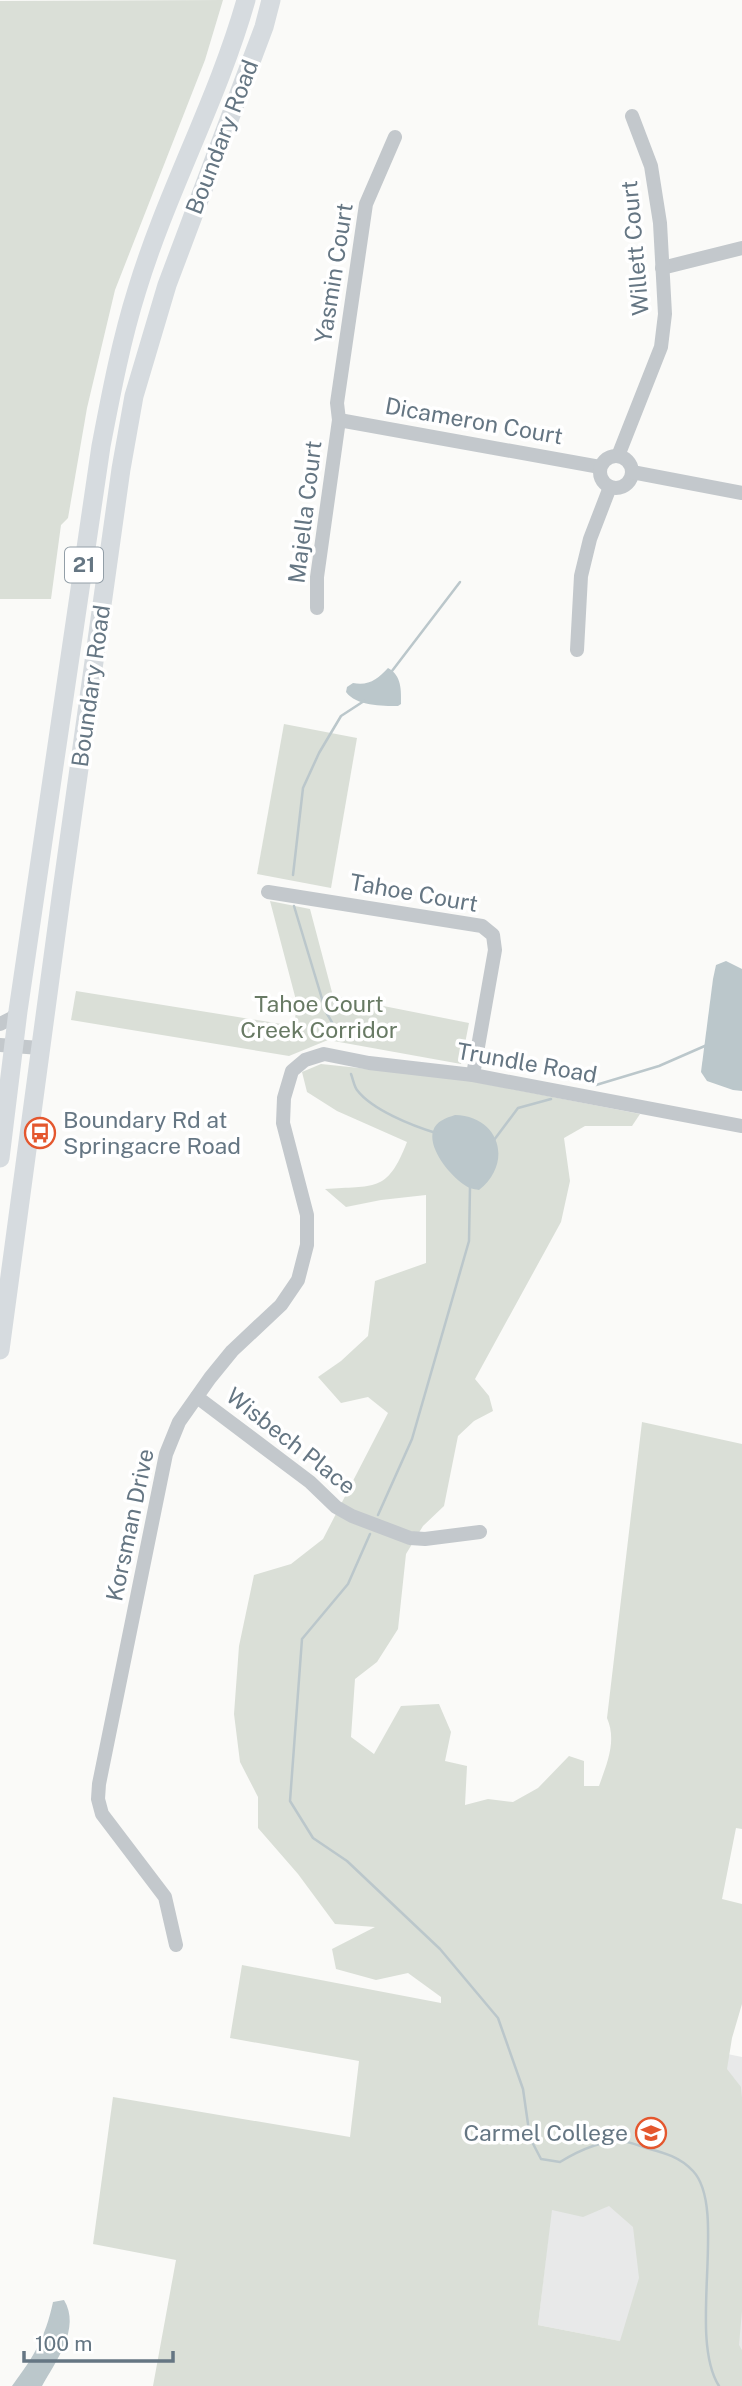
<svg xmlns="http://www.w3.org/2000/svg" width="742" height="2386" font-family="'Public Sans',sans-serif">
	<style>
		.built { fill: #e8e9e9 }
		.green { fill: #dadfd7; fill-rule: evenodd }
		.water { fill: #bbc7cb }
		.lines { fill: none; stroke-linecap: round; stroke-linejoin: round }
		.stream { stroke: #bbc7cb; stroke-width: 2.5 }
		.minor { stroke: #c3c8cc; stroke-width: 14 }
		.highway { stroke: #d6dbdf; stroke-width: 19 }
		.labels { text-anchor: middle; stroke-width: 7; stroke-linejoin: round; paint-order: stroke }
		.shield { fill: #fff; stroke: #939fa8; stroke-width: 2 }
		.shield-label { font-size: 21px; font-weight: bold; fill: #657683 }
		.street-label { font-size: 23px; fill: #657683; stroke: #fff }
		.park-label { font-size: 23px; fill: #687a64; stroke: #fff }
		.poi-label { font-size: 23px; fill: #657683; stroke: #fff; text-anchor: start }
	</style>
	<rect width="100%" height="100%" fill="#fafaf8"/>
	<polygon class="built" points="573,2022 742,2057 742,2365 538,2325"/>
	<g class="green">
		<polygon points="223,0 205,60 115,290 87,408 68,518 61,525 51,599 0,599 0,1"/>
		<polygon points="284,724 357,738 331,888 257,874"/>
		<polygon points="270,901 310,909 333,996 469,1023 461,1064 328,1040 289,1056 71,1020 76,991 294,1026 297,1004"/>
		<path d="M321 1064 455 1078 640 1114 632 1126H585L564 1138 570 1181 561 1222 475 1379 489 1396 493 1411 474 1421 458 1436 444 1506 423 1526 406 1554 398 1629 377 1662 355 1679 351 1737 374 1754 401 1706 439 1704 451 1732 445 1761 467 1766 465 1805 488 1799 513 1802 538 1788 569 1756 584 1761V1786H599C607 1763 617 1741 607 1718L642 1422 742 1444V1829L736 1828 722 1899 742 1904V2004L732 2038 727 2069 741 2087 742 2098V2311L739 2345 742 2350V2386H153L176 2260 93 2244 113 2097 350 2137 359 2061 230 2038 242 1965 441 2003V1997L408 1973 376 1980 336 1969 332 1949 375 1927 335 1924 298 1874 258 1828V1797L240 1762 234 1714 239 1646 254 1575 291 1564 323 1539 388 1413 368 1397 341 1403 318 1377 341 1361 368 1336 375 1281 426 1263V1195L381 1200 346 1207 325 1189C374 1185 387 1194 407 1142L337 1111 307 1092 302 1072ZM609 2206 633 2227 639 2278 620 2341 538 2325 552 2210 583 2217Z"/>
	</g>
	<g class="water">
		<path d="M388 668C402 676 401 690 401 704L398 706C382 706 356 706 346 692L347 687 353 683C369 686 378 679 388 668Z"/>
		<polygon points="726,961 742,969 742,1091 733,1090 707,1081 701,1072 713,979 716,965"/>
		<path d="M455 1115C499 1116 514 1162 479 1190 473 1189 468 1188 463 1184 450 1175 428 1149 433 1131 436 1121 446 1118 455 1115Z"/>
		<path d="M64 2300C81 2328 56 2361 42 2386H12C34 2356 45 2339 53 2302Z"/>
	</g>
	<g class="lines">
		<g class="stream">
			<polyline points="392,671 460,582"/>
			<polyline points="293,875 303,788 319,753 341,716 364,701"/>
			<polyline points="294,906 326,1012 337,1031"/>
			<path d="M351 1074C353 1079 354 1086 357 1090 372 1110 413 1126 436 1133"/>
			<polyline points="596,1085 659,1066 707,1045"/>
			<polyline points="494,1140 518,1108 551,1099"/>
			<polyline points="378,1515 412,1439 469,1241 470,1187"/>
			<path d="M370 1534 348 1584 302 1639 290 1801 313 1838 347 1861 440 1949 498 2018 523 2089 530 2138 541 2159 560 2162C578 2151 599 2141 620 2141 629 2141 639 2146 646 2148 665 2153 680 2157 693 2171 728 2208 687 2336 719 2386"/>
		</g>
		<g class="minor">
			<polyline points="662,268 742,248"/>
			<polyline points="339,420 600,467"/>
			<circle cx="616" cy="472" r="16"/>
			<polyline points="618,456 661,347 665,314 660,223 651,166 632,116"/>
			<polyline points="632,472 742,493"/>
			<polyline points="317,608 317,577 339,420 337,403 366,204 395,137"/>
			<polyline points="577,650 581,576 590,539 610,487"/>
			<polyline points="268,892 482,926 493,935 495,950 473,1075"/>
			<polyline points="0,1024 12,1018 18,1011"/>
			<polyline points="0,1045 40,1048"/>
			<polyline points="197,1397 310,1482 336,1507 352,1516 410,1538 425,1539 480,1532"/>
			<polyline points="176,1945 165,1897 102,1814 98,1799 99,1784 166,1454 179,1422 210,1378 232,1351 281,1305 298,1280 307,1245 307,1215 283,1123 284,1098 292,1071 305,1060 324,1054 369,1063 473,1075 742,1126"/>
		</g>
		<g class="highway">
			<path d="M0 1158 18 1011 101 446C111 394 121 341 137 290 167 191 218 99 246 0"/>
			<polyline points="0,1350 62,890 121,469 134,396 167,285 264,27 271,0"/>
		</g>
	</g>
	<defs>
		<g id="bus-ring" transform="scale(1.575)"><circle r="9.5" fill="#fff" stroke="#e4572e" stroke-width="1.5"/><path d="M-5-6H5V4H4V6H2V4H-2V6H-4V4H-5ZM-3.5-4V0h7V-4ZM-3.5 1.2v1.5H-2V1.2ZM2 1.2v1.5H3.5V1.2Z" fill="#e4572e"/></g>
		<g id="school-ring" transform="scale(1.575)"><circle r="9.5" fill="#fff" stroke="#e4572e" stroke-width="1.5"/><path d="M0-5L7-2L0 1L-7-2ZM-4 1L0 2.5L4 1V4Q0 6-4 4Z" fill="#e4572e"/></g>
	</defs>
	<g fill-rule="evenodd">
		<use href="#bus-ring" x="40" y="1133"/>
		<use href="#school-ring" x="651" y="2133"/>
	</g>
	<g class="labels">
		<rect class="shield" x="65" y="547.5" width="38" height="35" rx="5"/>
		<g class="shield-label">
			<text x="84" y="572">21</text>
		</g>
		<g class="street-label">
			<text transform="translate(222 137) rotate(-69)" y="8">Boundary Road</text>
			<text transform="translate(635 248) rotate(-95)" y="8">Willett Court</text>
			<text transform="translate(334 273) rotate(-81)" y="8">Yasmin Court</text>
			<text transform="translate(474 421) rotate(10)" y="8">Dicameron Court</text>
			<text transform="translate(305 512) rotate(-83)" y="8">Majella Court</text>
			<text transform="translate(91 686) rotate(-82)" y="8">Boundary Road</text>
			<text transform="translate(414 893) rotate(10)" y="8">Tahoe Court</text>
			<text transform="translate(527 1063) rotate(10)" y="8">Trundle Road</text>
			<text transform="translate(291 1441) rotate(38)" y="8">Wisbech Place</text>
			<text transform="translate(130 1525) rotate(-78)" y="8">Korsman Drive</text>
		</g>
		<g class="park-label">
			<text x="319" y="1012">Tahoe Court<tspan x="319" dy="26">Creek Corridor</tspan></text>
		</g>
		<g class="poi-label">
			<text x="63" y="1128">Boundary Rd at<tspan x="63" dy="26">Springacre Road</tspan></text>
			<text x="628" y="2141" text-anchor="end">Carmel College</text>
		</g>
	</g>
	<path d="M24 2351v10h149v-10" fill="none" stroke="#657683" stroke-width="3.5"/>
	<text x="35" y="2351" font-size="21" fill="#657683" stroke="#ffffff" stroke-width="5" paint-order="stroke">100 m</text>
</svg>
